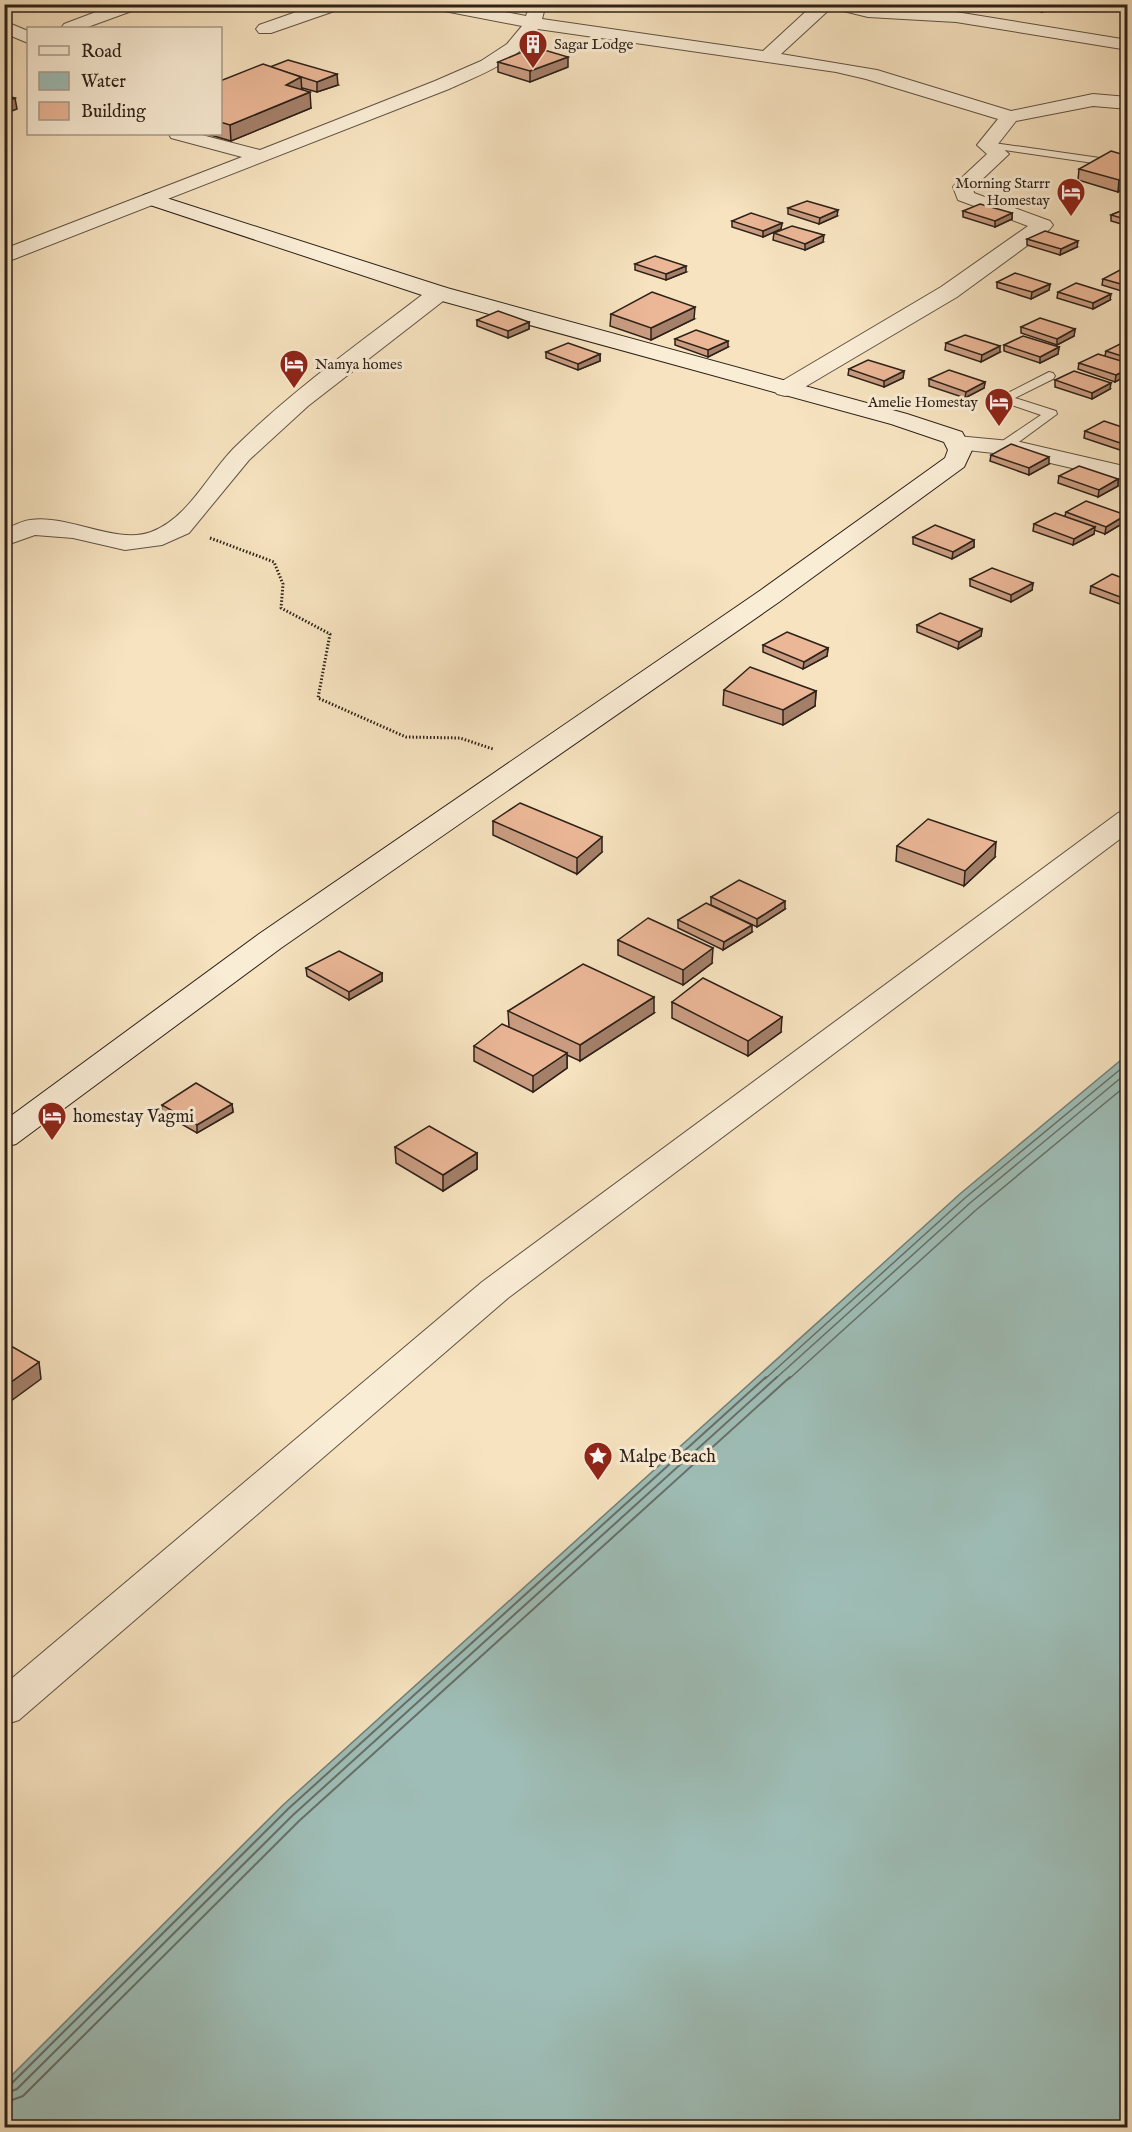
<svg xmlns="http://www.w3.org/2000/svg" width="1132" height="2132" font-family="'IM FELL English',serif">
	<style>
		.water { fill: #9ebdb6; stroke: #717f77; stroke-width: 1.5 }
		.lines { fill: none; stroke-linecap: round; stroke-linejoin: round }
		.shore-far1 { stroke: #666f67; stroke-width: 1.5 }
		.shore { stroke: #666f67; stroke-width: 2 }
		.lane-casing { stroke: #605242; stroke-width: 2 }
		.street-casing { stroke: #605242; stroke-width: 2 }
		.secondary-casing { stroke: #2d2118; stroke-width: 2 }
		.path { stroke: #2d2118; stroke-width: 3; stroke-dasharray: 1.5 2; stroke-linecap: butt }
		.lane { fill: #faedd6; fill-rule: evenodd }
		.street { fill: #faedd6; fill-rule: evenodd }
		.secondary { fill: #faedd6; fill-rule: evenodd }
		.wall { fill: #ca9d82; stroke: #2d2118; stroke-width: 1.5 }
		.shaded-wall { fill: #a4806a; stroke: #2d2118; stroke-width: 1.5 }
		.building { fill: #ebb797; stroke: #2d2118; stroke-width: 1.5 }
		.labels { text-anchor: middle; stroke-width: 6; stroke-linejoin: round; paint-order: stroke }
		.far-poi-label { font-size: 15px; fill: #2d2118; stroke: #faedd6; text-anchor: start }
		.poi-label { font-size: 18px; fill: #2d2118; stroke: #faedd6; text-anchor: start }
	</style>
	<rect width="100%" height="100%" fill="#f7e3c0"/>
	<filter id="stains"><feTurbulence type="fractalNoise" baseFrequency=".00333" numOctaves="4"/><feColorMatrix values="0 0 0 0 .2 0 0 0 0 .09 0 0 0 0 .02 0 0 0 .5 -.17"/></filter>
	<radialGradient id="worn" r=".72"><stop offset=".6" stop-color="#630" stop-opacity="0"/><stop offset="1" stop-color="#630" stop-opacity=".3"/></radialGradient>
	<polygon class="water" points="1127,1055 1127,2127 5,2127 5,2082 283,1805 961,1193"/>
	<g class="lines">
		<g class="shore-far1">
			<polyline points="765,1379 965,1198 1128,1063"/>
			<polyline points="775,1379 970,1203 1128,1072"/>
			<polyline points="789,1379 976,1210 1128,1084"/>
		</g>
		<g class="shore">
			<polyline points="4,2086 11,2084 288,1809 766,1377"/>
			<polyline points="4,2094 17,2089 293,1815 777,1377"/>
			<polyline points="4,2103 23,2096 299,1821 790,1377"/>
		</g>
		<g class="lane-casing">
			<g id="lane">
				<polygon points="987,142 1128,162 1128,168 983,147 983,143"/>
				<polygon points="1049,372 1053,373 1055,376 1053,379 1015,398 1056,411 1057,414 1008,450 998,450 996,447 998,444 1041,415 1000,401 998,398"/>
			</g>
		</g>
		<g class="street-casing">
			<g id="street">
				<polygon points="117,4 142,4 140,8 85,28 61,28 64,24"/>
				<polygon points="319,4 345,4 343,8 271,33 259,33 256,29 259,25"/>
				<path d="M426 4H464L526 16 530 4H546L542 19 763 51 814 4H859L956 12 1128 40V50L956 22 868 17 831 8 781 54 877 70 1011 111 1093 94 1128 97V109L1093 106 1016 121 998 144 1009 154 973 188 974 193 1050 221 1053 225 1050 229 957 297 793 394 785 396 777 394 773 389 777 384 941 287 1028 226 958 200 953 187 956 183 987 154 977 145 998 119 866 79 836 72 538 29C518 62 482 74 449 89L4 263V249L242 157 171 138 169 134H198L260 150 435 81 481 61 507 44 522 26 434 9Z"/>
				<polygon points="4,21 28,31 28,43 4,33"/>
				<path d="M439 287 447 288 450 293 447 298 308 406 249 460 189 533 162 545 125 550 73 538 35 535 4 546V530C13 526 21 521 30 520 68 514 116 545 151 532 188 518 207 476 233 449 293 389 364 340 431 288Z"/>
				<polygon points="957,436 1020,442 1128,467 1128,481 1020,456 949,448 945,443 949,438"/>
				<polygon points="1128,810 1128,833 508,1298 19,1720 4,1725 4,1685 482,1282 1118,813"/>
			</g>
		</g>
		<g class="secondary-casing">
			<polygon id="secondary" points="151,193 447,288 907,414 962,432 972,450 964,467 779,602 281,948 16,1144 4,1147 4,1121 259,934 761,590 945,458 948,450 944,442 891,424 431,298 144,203 141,199 144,195"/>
		</g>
		<polyline class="path" points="210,538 274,562 283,584 281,608 330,634 318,698 406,737 460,738 493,749"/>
		<use href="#lane" class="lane"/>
		<use href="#street" class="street"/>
		<use href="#secondary" class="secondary"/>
	</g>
	<g class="wall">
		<polygon points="470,4 518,4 513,10"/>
		<polygon points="883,4 923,4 908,11"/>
		<polygon points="1011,4 1060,4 1042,12"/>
		<polygon points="1128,61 1128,77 1121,75 1122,64"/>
		<polygon points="498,62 568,67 530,82 498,72"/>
		<polygon points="270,67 338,85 317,92 302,88 311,108 231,141 207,134 220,134 220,81"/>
		<polygon points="1128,156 1118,192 1078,180 1079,169"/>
		<polygon points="788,208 837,216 819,224 788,214"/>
		<polygon points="1128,208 1128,226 1111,221 1111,215"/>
		<polygon points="963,211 1012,213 1012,219 995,227 963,217"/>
		<polygon points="732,221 782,223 781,229 763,237 732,227"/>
		<polygon points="774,233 823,242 805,250 773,240"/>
		<polygon points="1027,239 1077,247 1060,255 1027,245"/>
		<polygon points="635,264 686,272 666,280 635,270"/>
		<polygon points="1128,272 1128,293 1102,285 1103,279"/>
		<polygon points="997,282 1050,284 1049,290 1031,299 997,288"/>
		<polygon points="1058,292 1110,300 1093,309 1057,298"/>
		<polygon points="611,314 694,319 651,340 610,326"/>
		<polygon points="477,320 529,322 529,329 508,338 477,326"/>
		<polygon points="1021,327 1075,329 1074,336 1057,345 1021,333"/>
		<polygon points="1128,330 1128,339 1124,338 1125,331"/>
		<polygon points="675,339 728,347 708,357 675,345"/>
		<polygon points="946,343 1000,352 981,362 945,350"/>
		<polygon points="1128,343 1128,375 1115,382 1078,369 1079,363 1105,356 1106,351"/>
		<polygon points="1004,345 1059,347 1058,354 1040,363 1004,351"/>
		<polygon points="546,352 600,354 600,361 578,370 546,358"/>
		<polygon points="849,369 904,371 903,378 884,387 848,375"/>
		<polygon points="929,379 985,382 984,388 965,398 929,386"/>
		<polygon points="1055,380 1110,389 1092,399 1055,387"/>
		<polygon points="1128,429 1123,451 1084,438 1085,431"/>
		<polygon points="991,455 1049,464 1029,475 990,461"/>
		<polygon points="1059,476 1118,479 1118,486 1098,497 1058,483"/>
		<polygon points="1066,512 1125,522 1105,534 1094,530 1094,534 1073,545 1033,531 1034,524 1065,516"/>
		<polygon points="913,537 974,540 974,547 952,559 913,544"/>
		<polygon points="970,579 1033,583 1032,590 1011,602 970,586"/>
		<polygon points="1128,580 1128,607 1090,593 1091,586"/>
		<polygon points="917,625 982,629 981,636 958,649 917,632"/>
		<polygon points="763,645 828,648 827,656 803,669 763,652"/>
		<polygon points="724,690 816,691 815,706 783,725 723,705"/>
		<polygon points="493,821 602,852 577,874 493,835"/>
		<polygon points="897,846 995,857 964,886 896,861"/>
		<polygon points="711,897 785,909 757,927 711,905"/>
		<polygon points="678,920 752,932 723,950 678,928"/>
		<polygon points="618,940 712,963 683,985 618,955"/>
		<polygon points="306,968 382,973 382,981 349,1000 307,976"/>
		<polygon points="672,1002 781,1032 748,1056 672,1018"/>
		<polygon points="508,1011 654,1013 580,1061 567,1055 567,1068 533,1092 474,1061 474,1046 509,1027"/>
		<polygon points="232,1104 233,1112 197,1133 162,1113 162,1105"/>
		<polygon points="395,1147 477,1153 477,1169 443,1191 396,1163"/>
	</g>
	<g class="shaded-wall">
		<polygon points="513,4 518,4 513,10"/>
		<polygon points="908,4 923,4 908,11"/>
		<polygon points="1043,4 1060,4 1042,12"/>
		<polygon points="568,57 568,67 530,82 530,71"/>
		<polygon points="337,74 338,85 317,92 317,82"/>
		<polygon points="301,77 302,93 286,85"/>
		<polygon points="310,92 311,108 231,141 230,125"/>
		<polygon points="15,98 17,109 4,114 4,102"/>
		<polygon points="1128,176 1128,187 1118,192 1119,180"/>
		<polygon points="838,210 837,216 819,224 820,218"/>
		<polygon points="1012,213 1012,219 995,227 995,221"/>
		<polygon points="782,223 781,229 763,237 763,231"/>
		<polygon points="824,235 823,242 805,250 805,244"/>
		<polygon points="1078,241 1077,247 1060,255 1061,249"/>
		<polygon points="686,266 686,272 666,280 666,274"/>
		<polygon points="1050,284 1049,290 1031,299 1032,292"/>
		<polygon points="1111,294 1110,300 1093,309 1093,303"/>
		<polygon points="695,307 694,319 651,340 651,328"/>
		<polygon points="529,322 529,329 508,338 508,331"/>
		<polygon points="1075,329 1074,336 1057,345 1057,339"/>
		<polygon points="728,341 728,347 708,357 708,350"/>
		<polygon points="1000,346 1000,352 981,362 982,355"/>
		<polygon points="1059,347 1058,354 1040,363 1040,357"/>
		<polygon points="600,354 600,361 578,370 578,364"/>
		<polygon points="1128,369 1128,375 1115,382 1116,375"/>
		<polygon points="904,371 903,378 884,387 884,381"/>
		<polygon points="985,382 984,388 965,398 966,392"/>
		<polygon points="1111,383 1110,389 1092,399 1092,393"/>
		<polygon points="1128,442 1128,448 1123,451 1123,444"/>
		<polygon points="1049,457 1049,464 1029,475 1029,468"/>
		<polygon points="1118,479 1118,486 1098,497 1099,490"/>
		<polygon points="1126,515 1125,522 1105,534 1106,527"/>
		<polygon points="1095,527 1094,534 1073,545 1074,539"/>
		<polygon points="974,540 974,547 952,559 953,552"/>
		<polygon points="1033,583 1032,590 1011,602 1011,595"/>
		<polygon points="982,629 981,636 958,649 959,642"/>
		<polygon points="828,648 827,656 803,669 804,662"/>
		<polygon points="816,691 815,706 783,725 783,710"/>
		<polygon points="602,837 602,852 577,874 577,858"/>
		<polygon points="996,842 995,857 964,886 965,871"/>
		<polygon points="785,901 785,909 757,927 757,919"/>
		<polygon points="752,925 752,932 723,950 724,942"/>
		<polygon points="713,948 712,963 683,985 683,970"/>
		<polygon points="382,973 382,981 349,1000 349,992"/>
		<polygon points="654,997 654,1013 580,1061 580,1045"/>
		<polygon points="782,1017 781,1032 748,1056 748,1041"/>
		<polygon points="567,1053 567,1068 533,1092 533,1076"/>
		<polygon points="232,1104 233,1112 197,1133 197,1125"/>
		<polygon points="477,1153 477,1169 443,1191 443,1175"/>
		<polygon points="39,1362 41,1379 4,1406 4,1387"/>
	</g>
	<g class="building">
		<polygon points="534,47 568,57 530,71 498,62"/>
		<polygon points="288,60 337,74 317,82 270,67"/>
		<polygon points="263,64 301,77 286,85 310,92 230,125 220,122 220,81"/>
		<polygon points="4,95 15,98 4,102"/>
		<polygon points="1111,151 1128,156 1128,176 1119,180 1079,169"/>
		<polygon points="807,201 838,210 820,218 788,208"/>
		<polygon points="980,204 1012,213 995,221 963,211"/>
		<polygon points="1128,208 1128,220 1111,215"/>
		<polygon points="751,213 782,223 763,231 732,221"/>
		<polygon points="792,226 824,235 805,244 774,233"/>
		<polygon points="1045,231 1078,241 1061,249 1027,239"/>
		<polygon points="655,256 686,266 666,274 635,264"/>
		<polygon points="1120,270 1128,272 1128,286 1103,279"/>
		<polygon points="1015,273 1050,284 1032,292 997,282"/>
		<polygon points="1076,283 1111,294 1093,303 1058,292"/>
		<polygon points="652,292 695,307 651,328 611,314"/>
		<polygon points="498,311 529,322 508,331 477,320"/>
		<polygon points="1040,318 1075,329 1057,339 1021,327"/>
		<polygon points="696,330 728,341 708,350 675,339"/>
		<polygon points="965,335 1000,346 982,355 946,343"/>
		<polygon points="1023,336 1059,347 1040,357 1004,345"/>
		<polygon points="1124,342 1128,343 1128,358 1106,351"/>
		<polygon points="568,343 600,354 578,364 546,352"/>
		<polygon points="1098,354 1128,363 1128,369 1116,375 1079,363"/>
		<polygon points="868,360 904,371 884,381 849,369"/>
		<polygon points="949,370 985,382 966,392 929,379"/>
		<polygon points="1074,371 1111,383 1092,393 1055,380"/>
		<polygon points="1104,421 1128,429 1128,442 1123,444 1085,431"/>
		<polygon points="1011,444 1049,457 1029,468 991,455"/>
		<polygon points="1079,466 1118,479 1099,490 1059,476"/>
		<polygon points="1086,501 1126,515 1106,527 1066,512"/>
		<polygon points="1055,513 1095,527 1074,539 1034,524"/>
		<polygon points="935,525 974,540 953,552 913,537"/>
		<polygon points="992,568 1033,583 1011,595 970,579"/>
		<polygon points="1112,574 1128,580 1128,600 1091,586"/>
		<polygon points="940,613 982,629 959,642 917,625"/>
		<polygon points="787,632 828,648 804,662 763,645"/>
		<polygon points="750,667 816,691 783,710 724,690"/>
		<polygon points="520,803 602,837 577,858 493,821"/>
		<polygon points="928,819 996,842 965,871 897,846"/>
		<polygon points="739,880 785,901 757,919 711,897"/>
		<polygon points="706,903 752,925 724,942 678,920"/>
		<polygon points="648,918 713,948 683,970 618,940"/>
		<polygon points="339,951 382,973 349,992 306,968"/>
		<polygon points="583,964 654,997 580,1045 508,1011"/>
		<polygon points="703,978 782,1017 748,1041 672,1002"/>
		<polygon points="502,1024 567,1053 533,1076 474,1046"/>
		<polygon points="196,1083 232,1104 197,1125 162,1105"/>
		<polygon points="429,1126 477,1153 443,1175 395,1147"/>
		<polygon points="4,1342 39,1362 4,1387"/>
	</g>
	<defs>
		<g id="building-pin" transform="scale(1.5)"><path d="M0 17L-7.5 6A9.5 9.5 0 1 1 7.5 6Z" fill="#8f2418" stroke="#faedd6"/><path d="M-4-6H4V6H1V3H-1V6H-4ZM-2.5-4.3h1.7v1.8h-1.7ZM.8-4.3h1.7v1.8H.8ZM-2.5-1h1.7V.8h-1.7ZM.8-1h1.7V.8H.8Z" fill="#fff"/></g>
		<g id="hotel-pin" transform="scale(1.5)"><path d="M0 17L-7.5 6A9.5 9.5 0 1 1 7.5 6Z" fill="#8f2418" stroke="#faedd6"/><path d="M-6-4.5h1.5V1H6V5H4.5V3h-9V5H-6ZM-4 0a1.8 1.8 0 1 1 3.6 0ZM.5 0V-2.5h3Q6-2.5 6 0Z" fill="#fff"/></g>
		<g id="sight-pin" transform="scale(1.5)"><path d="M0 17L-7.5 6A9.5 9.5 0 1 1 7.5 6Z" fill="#8f2418" stroke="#faedd6"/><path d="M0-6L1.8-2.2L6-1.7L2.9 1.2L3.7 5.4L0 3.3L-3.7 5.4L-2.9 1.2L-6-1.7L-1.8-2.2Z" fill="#fff"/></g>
	</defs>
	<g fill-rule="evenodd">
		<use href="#building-pin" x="533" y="44"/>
		<use href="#hotel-pin" x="1071" y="192"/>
		<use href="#hotel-pin" x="294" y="364"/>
		<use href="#hotel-pin" x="999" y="402"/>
		<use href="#hotel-pin" x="52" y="1116"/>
		<use href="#sight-pin" x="598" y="1456"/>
	</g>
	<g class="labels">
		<g class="far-poi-label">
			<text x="554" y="49">Sagar Lodge</text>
			<text x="1050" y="188" text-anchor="end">Morning Starrr<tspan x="1050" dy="17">Homestay</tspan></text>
			<text x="315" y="369">Namya homes</text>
			<text x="978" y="407" text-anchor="end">Amelie Homestay</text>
		</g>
		<g class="poi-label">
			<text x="73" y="1122">homestay Vagmi</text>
			<text x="619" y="1462">Malpe Beach</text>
		</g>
	</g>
	<rect width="1132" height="2132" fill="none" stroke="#f7e3c0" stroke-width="24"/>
	<rect x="6" y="6" width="1120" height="2120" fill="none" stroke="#2d2118" stroke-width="3"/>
	<rect x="12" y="12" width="1108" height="2108" fill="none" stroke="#2d2118" stroke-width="1.5"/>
	<rect x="27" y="27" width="195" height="108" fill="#faedd6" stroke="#a89b8a" stroke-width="1.5"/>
	<rect x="39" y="46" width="30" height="9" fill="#faedd6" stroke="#a89b8a" stroke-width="1.5"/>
	<text x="81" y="57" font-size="18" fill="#2d2118">Road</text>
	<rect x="39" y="72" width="30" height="18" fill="#9ebdb6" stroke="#a89b8a" stroke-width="1.5"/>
	<text x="81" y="87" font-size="18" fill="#2d2118">Water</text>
	<rect x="39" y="102" width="30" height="18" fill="#ebb797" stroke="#a89b8a" stroke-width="1.5"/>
	<text x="81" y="117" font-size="18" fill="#2d2118">Building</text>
	<rect width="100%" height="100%" filter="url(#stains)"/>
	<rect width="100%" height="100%" fill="url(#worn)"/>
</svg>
